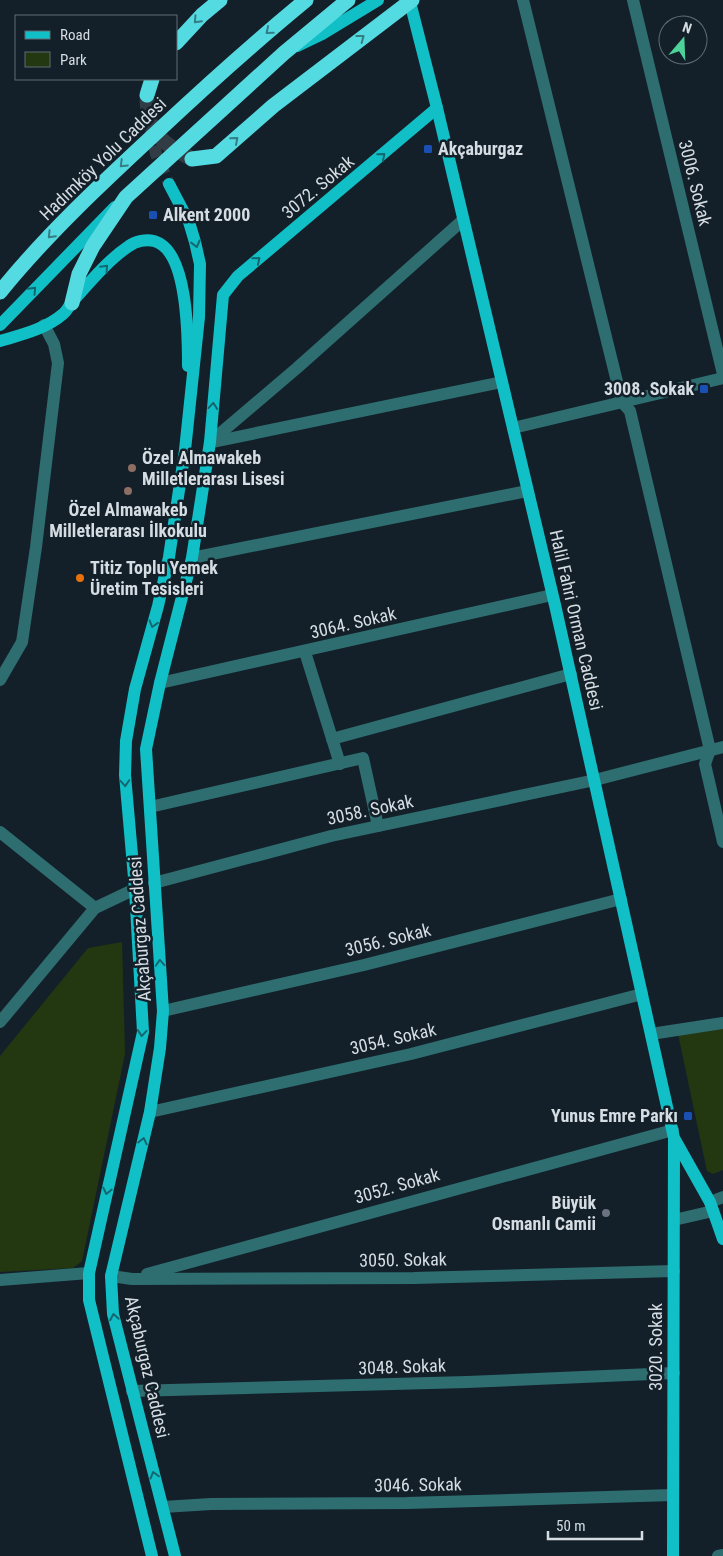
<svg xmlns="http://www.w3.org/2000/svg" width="723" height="1556" font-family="'Roboto Condensed',sans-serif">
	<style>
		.green { fill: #233710 }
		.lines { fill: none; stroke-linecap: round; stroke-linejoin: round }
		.major-tunnel { stroke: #313c45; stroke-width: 12; stroke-dasharray: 12 6; stroke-linecap: butt }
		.highway-tunnel { stroke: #313c45; stroke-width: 15; stroke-dasharray: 15 8; stroke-linecap: butt }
		.minor { stroke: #2e6e71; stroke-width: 12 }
		.major { stroke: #11bfc6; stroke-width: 12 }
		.highway { stroke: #54dae1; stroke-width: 15 }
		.oneway { stroke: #347d85 }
		.oneway2 { stroke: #136870 }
		.transit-dot { fill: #1a4fb4; stroke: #142029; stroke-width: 2 }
		.education-dot { fill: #8d6e63; stroke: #142029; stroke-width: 2 }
		.food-dot { fill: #e8710a; stroke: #142029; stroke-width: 2 }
		.worship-dot { fill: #6b7280; stroke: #142029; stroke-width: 2 }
		.labels { text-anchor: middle; stroke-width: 5; stroke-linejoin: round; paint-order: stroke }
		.poi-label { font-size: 18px; font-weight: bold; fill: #d5dde3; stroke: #142029; text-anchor: start }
		.street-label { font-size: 18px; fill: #d5dde3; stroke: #142029 }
	</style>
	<rect width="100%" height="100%" fill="#142029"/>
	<g class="green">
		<polygon points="122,942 125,1054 82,1261 73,1268 0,1272 0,1056 88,948"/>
		<polygon points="723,1028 723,1170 713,1174 707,1171 678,1034"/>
	</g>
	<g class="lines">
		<polyline class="major-tunnel" points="151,128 156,154 169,184"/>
		<path class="highway-tunnel" d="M147 95C147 135 160 141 192 159"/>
		<g class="minor">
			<polyline points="523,0 622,402 630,411 710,750 705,764 723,842"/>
			<polyline points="633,0 723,374"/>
			<polyline points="513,428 723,378"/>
			<polyline points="210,442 297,368 463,220"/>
			<polyline points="213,442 502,382"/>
			<polyline points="192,558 527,491"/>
			<polyline points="305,652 340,764"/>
			<polyline points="0,680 22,642 36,547 58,363 54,344 44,325"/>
			<polyline points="160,683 552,595"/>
			<polyline points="332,739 571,674"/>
			<polyline points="150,807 363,758 378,826"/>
			<polyline points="0,832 95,908"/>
			<polyline points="154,883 331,836 595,780 723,747"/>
			<polyline points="163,1011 364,965 621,899"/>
			<polyline points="0,1022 95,908 135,889"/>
			<polyline points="651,1034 723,1023"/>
			<polyline points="150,1112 411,1054 642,994"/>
			<polyline points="710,1202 723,1197"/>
			<polyline points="674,1220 713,1211"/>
			<polyline points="147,1274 673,1130"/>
			<polyline points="111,1276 132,1279 414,1278 674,1271"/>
			<polyline points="0,1280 89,1273"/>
			<polyline points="132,1391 467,1382 674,1373"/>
			<polyline points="163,1507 211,1504 407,1503 673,1495"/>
			<polyline points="718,1556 723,1555"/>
		</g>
		<g class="major">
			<polyline points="410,2 437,108 555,605 674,1138 710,1202 723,1239"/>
			<polyline points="297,46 322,34 378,0"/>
			<polyline points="0,325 115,207"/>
			<path d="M0 341C20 335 46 329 63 314 67 311 69 306 72 302 89 283 108 260 129 246 136 241 146 239 154 241 188 250 188 337 188 366"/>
			<polyline points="152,1556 89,1300 89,1273 143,1032 135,889 125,775 126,741 135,689 158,606 169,557 185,450 199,317 200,264 195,242 189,222 169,184"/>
			<polyline points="175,1556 113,1314 111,1276 150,1112 160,1048 163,1011 146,749 160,683 192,558 210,442 223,295 238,276 437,108"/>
			<polyline points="673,1556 674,1140"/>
		</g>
		<g class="highway">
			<polyline points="176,43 202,15 220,0"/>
			<polyline points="147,95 152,79"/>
			<polyline points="192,159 216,156 273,106 412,0"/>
			<path d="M0 292C47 234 103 182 158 131 206 86 255 42 306 0"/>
			<polyline points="72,303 79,274 93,246 126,197 284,53 348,0"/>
		</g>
	</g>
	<defs><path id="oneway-chevron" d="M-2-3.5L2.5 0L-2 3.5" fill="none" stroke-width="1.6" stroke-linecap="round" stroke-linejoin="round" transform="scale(1.25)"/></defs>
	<g class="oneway">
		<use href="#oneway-chevron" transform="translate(197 20) rotate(133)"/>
		<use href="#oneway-chevron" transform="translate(269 31) rotate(140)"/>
		<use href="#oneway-chevron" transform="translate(361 38) rotate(-37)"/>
		<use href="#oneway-chevron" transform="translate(235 140) rotate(-41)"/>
		<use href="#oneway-chevron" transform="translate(123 164) rotate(136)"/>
		<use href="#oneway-chevron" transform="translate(51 235) rotate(134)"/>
	</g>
	<g class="oneway2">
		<use href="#oneway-chevron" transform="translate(382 156) rotate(-40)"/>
		<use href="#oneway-chevron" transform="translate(196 244) rotate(76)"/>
		<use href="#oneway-chevron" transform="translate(257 260) rotate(-40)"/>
		<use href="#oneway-chevron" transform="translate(105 268) rotate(-47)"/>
		<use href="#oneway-chevron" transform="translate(33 290) rotate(-47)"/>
		<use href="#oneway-chevron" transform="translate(213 406) rotate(-85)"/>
		<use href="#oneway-chevron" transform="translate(153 624) rotate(107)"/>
		<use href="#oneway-chevron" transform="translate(125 783) rotate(86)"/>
		<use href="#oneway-chevron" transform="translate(160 963) rotate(-94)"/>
		<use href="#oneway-chevron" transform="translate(142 1033) rotate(95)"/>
		<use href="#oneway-chevron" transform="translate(143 1141) rotate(-77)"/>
		<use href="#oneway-chevron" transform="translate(107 1191) rotate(103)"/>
		<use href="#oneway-chevron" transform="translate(114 1317) rotate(-100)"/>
		<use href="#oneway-chevron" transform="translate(154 1475) rotate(-105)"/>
	</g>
	<g class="transit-dot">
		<rect x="423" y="144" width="10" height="10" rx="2.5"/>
		<rect x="148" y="210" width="10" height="10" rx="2.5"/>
		<rect x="699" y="384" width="10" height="10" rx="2.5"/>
		<rect x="683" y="1111" width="10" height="10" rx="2.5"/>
	</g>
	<g class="education-dot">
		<circle cx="132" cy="468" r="5"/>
		<circle cx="128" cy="491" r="5"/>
	</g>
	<circle class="food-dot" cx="80" cy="578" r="5"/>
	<circle class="worship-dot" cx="606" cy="1213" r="5"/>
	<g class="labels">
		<g class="poi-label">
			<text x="438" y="155">Akçaburgaz</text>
			<text x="163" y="221">Alkent 2000</text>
			<text x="694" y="395" text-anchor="end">3008. Sokak</text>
			<text x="142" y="464">Özel Almawakeb<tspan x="142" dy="21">Milletlerarası Lisesi</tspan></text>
			<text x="128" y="516" text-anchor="middle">Özel Almawakeb<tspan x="128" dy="21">Milletlerarası İlkokulu</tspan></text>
			<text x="90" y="574">Titiz Toplu Yemek<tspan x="90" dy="21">Üretim Tesisleri</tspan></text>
			<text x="678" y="1122" text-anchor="end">Yunus Emre Parkı</text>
			<text x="596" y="1209" text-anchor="end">Büyük<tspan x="596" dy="21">Osmanlı Camii</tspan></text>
		</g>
		<g class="street-label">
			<text transform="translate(103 159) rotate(-44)" y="6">Hadımköy Yolu Caddesi</text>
			<text transform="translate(695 183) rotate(76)" y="6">3006. Sokak</text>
			<text transform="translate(318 187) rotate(-40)" y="6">3072. Sokak</text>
			<text transform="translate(576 620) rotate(77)" y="6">Halil Fahri Orman Caddesi</text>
			<text transform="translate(353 623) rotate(-13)" y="6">3064. Sokak</text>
			<text transform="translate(370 810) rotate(-12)" y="6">3058. Sokak</text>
			<text transform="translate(140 929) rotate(-94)" y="6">Akçaburgaz Caddesi</text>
			<text transform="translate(388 940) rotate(-14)" y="6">3056. Sokak</text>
			<text transform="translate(393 1039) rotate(-13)" y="6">3054. Sokak</text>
			<text transform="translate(397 1186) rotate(-16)" y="6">3052. Sokak</text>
			<text transform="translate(403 1260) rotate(-1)" y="6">3050. Sokak</text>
			<text transform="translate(656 1347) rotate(-90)" y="6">3020. Sokak</text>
			<text transform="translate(147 1367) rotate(77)" y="6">Akçaburgaz Caddesi</text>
			<text transform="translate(402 1367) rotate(-2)" y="6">3048. Sokak</text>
			<text transform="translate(418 1485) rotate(-1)" y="6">3046. Sokak</text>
		</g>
	</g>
	<rect x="15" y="15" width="162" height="65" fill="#142029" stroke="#616c73"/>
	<rect x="25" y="31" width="25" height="8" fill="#11bfc6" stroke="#616c73"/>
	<text x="60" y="40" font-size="15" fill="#d5dde3">Road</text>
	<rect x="25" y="52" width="25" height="15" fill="#233710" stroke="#616c73"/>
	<text x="60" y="65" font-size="15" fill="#d5dde3">Park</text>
	<g transform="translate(683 40) rotate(19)"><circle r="24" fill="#142029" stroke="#616c73"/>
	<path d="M0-4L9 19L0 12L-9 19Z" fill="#4dd39a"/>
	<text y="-8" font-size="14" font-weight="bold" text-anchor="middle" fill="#d5dde3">N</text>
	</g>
	<path d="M548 1531v8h94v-8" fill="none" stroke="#d5dde3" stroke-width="2.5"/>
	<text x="556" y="1531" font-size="15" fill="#d5dde3" stroke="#142029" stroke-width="4" paint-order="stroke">50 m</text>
</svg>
